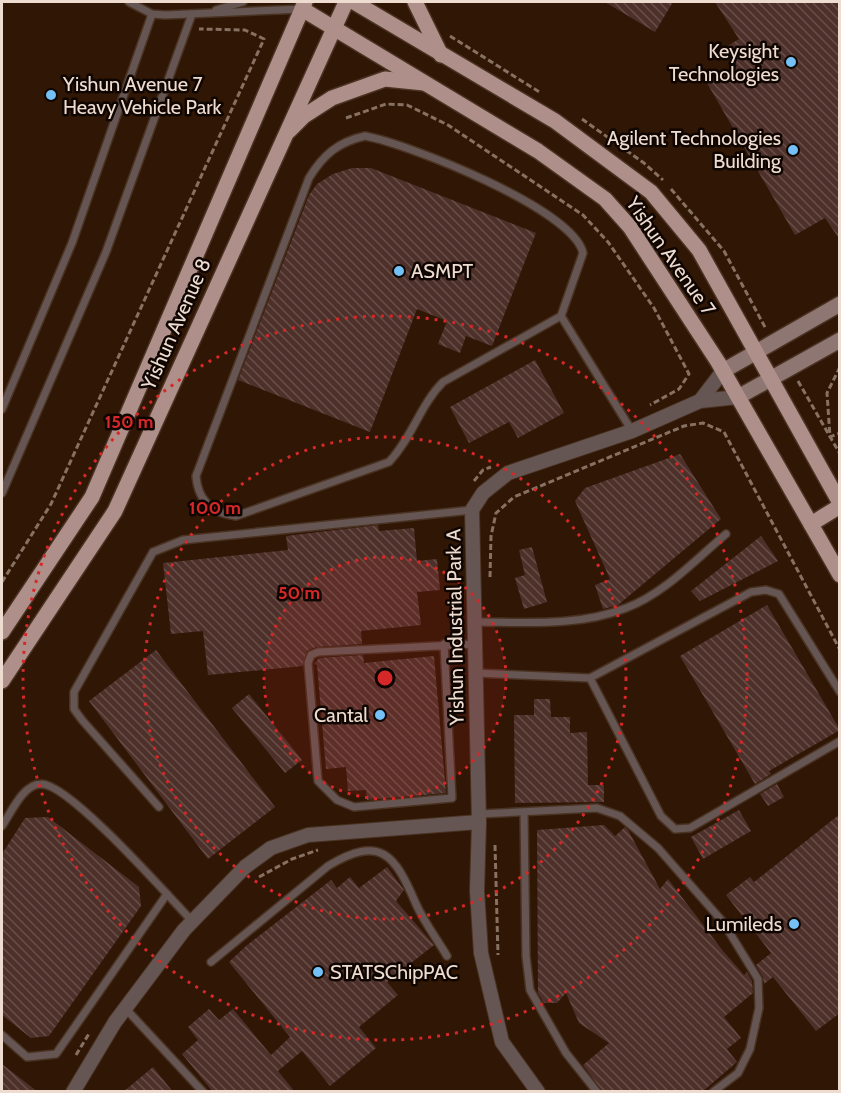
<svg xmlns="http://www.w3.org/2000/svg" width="841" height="1093" font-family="Cabin,sans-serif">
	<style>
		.building { fill: url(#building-back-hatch) }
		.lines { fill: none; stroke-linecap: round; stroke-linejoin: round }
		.service-casing { stroke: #4a3222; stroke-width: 10 }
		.minor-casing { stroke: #4a3222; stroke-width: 16 }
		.secondary-casing { stroke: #4a3222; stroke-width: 18 }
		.primary-casing { stroke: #4a3222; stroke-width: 18 }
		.path { stroke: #877163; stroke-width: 3; stroke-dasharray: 6 3; stroke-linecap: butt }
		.service { stroke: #655653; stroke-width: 7 }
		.minor { stroke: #655653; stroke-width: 14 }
		.secondary { stroke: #8e7672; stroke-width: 15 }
		.primary { stroke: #ae8f89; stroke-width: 15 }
		.ring { fill: none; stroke: #d62828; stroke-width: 3; stroke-dasharray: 3 6 }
		.poi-dot { fill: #73c1f6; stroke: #0f0501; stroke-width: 2 }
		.labels { text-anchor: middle; stroke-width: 5; stroke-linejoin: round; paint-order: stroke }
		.poi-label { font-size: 20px; fill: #eedcd1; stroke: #0f0501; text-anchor: end }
		.street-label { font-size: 20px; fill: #eedcd1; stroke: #0f0501 }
		.centre { fill: #d62828; stroke: #0f0501; stroke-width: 3 }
		.ring-label { font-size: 18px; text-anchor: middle; font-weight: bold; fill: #d62828; stroke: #0f0501; stroke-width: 5; stroke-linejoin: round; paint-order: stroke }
	</style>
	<defs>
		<pattern id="building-back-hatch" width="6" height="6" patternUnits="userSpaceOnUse" patternTransform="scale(1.5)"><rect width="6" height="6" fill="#4e302a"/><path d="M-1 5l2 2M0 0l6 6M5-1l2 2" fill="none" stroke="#684d48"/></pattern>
	</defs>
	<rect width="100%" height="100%" fill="#2f1605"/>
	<g class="building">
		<polygon points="605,2 673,2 655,32"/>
		<polygon points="715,2 840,2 840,240 825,218 795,235 707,83 737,66 726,47 739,39"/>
		<polygon points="352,168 371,168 536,233 492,346 466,336 460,353 438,344 447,321 417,309 370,432 238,380 309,195 317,184 333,174"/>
		<polygon points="535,360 564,413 518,438 509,422 469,443 450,407"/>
		<polygon points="680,454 721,519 618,605 603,609 595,585 610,579 575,501 585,488"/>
		<polygon points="378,525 379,531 414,528 417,561 437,559 440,590 417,592 421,625 361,631 362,644 316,647 307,651 303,666 208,675 203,631 171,634 163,563 288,550 286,536"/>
		<polygon points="761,536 778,561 700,601 691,591"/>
		<polygon points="532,547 547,602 524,609 515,578 525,575 519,550"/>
		<polygon points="767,605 840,730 769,771 771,774 755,784 680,656"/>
		<polygon points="156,650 275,807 208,859 89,701"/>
		<polygon points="363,655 364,663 434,656 446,793 367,800 366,790 348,791 346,767 326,769 317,665 314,664 319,658"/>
		<polygon points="249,694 302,760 285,773 232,708"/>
		<polygon points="534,699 550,699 551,717 570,717 570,733 587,732 588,785 604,785 604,802 515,803 514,715 534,715"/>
		<polygon points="777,784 784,797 768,806 760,794"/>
		<polygon points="739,810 751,831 703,859 691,837"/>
		<polygon points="840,814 840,1013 816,1031 773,977 764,984 763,977 756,965 771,953 726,895 750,877 754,882"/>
		<polygon points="48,817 139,887 141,906 49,1036 31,1038 2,1015 2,854 25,818"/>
		<polygon points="604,825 615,836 625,827 628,830 660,889 668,879 723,951 744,975 747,972 752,981 753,993 724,1017 741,1038 727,1049 737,1062 702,1092 603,1092 583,1065 609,1043 579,1023 566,993 557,1003 544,1003 538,993 537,830"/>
		<polygon points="387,867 404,890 396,901 434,945 387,982 398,995 359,1027 376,1048 330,1086 302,1051 278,1071 295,1092 213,1092 182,1054 198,1040 188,1027 209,1009 219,1020 233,1009 271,1055 290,1037 229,962 246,946 331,880 337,888 350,877 359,888"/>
		<polygon points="2,1064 38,1092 2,1092"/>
		<polygon points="153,1067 173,1092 123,1092"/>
	</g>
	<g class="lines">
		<g class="service-casing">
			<g id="service">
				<polyline points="129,2 152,14 165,15 302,9"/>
				<polyline points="216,10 243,2"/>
				<path d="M365 136C409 144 573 209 583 253L561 316 443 382C420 405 412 438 389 462L236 516C211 513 198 500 196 476L309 178C323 155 338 142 365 136Z"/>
				<polyline points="561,316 632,431"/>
				<polyline points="2,409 72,243 152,14"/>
				<polyline points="2,493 106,252 192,14"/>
				<path d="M474 622C525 622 578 627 626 608 664 594 696 559 726 534"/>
				<polyline points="444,644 452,798 354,807 337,800 318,781 308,663 311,655 318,652 475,644"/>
				<polyline points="476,673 590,678 751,592 766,590 779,594 840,692"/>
				<polyline points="590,678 661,816 675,829 690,828 840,741"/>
				<polyline points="159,807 82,720 74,709 74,692 153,552 183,540 472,510"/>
				<polyline points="524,812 526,956 530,990 566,1053 597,1092"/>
				<polyline points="479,814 597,808 620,816 658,848 723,922 758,979 759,1008 750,1049 738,1073 713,1092"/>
				<path d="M2 826C11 813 23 784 41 784 69 783 169 897 192 921"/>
				<path d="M211 962 328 866C381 834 395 855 416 904 424 922 437 939 447 956"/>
				<polyline points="125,1008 203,1092"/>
				<polyline points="2,1035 27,1057 56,1054 167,894"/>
			</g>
		</g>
		<g class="minor-casing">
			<g id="minor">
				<polyline points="700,401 723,371"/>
				<polyline points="73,1092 115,1022 184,930 245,867 271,848 308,835 479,822"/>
				<polyline points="538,1092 502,1042 481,953 477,891 479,822 472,510 483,493 508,473 632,431 700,401 738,397"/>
			</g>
		</g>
		<g class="secondary-casing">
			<g id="secondary">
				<polyline points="723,371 840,304"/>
				<polyline points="738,397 840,340"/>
			</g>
		</g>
		<g class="primary-casing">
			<g id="primary">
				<polyline points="354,2 555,121 651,192 699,250 840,503"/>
				<polyline points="415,2 441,55"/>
				<polyline points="302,9 538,151 605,199 630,227 718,362 840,575"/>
				<polyline points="289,131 304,116 332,98 385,79 424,83"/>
				<polyline points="811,524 840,506"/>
				<polyline points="2,632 92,497 305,2"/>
				<polyline points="2,681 115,511 346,2"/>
			</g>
		</g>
		<g class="path">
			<polyline points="450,36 541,93"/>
			<polyline points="346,118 386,104 407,105 448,125 583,215 608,242 654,308 689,374 679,389 650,405"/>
			<polyline points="582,119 644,163 663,180"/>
			<polyline points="671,189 724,251 766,329"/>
			<polyline points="840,367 827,393 830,437 840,433"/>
			<polyline points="798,381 840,454"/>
			<polyline points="474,481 483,470 491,467"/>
			<polyline points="490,577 491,536 496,513 514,497 684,426 703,423 724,432 840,650"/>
			<polyline points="2,582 51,504 264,39 245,30 199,29"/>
			<polyline points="495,845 498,955"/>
			<polyline points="259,877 292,859 318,850"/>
			<polyline points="76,1055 90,1032"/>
		</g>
		<use href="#service" class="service"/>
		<use href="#minor" class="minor"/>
		<use href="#secondary" class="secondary"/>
		<use href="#primary" class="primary"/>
	</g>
	<circle cx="385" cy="678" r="121" fill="#d62828" fill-opacity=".12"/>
	<g class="ring">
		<circle cx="385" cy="678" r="121"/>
		<circle cx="385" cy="678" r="241"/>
		<circle cx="385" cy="678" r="362"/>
	</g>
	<g class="poi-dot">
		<circle cx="791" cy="62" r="6"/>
		<circle cx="51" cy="95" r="6"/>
		<circle cx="793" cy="150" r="6"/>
		<circle cx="399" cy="271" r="6"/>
		<circle cx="380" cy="715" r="6"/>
		<circle cx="794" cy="924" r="6"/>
		<circle cx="318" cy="972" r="6"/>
	</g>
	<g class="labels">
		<g class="poi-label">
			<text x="779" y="58">Keysight<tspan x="779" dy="23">Technologies</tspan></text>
			<text x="63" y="91" text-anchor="start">Yishun Avenue 7<tspan x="63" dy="23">Heavy Vehicle Park</tspan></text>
			<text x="781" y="145">Agilent Technologies<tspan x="781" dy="23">Building</tspan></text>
			<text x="411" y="278" text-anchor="start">ASMPT</text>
			<text x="368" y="722">Cantal</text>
			<text x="782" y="931">Lumileds</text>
			<text x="330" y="979" text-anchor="start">STATSChipPAC</text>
		</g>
		<g class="street-label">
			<text transform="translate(671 256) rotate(55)" y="7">Yishun Avenue 7</text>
			<text transform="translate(176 324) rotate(-66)" y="7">Yishun Avenue 8</text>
			<text transform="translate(455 627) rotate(-91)" y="7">Yishun Industrial Park A</text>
		</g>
	</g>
	<circle cx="385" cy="678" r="9" class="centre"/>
	<g class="ring-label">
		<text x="129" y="428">150 m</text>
		<text x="215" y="514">100 m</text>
		<text x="299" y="599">50 m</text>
	</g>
	<rect width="841" height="1093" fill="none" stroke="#eedcd1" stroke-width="6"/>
</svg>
